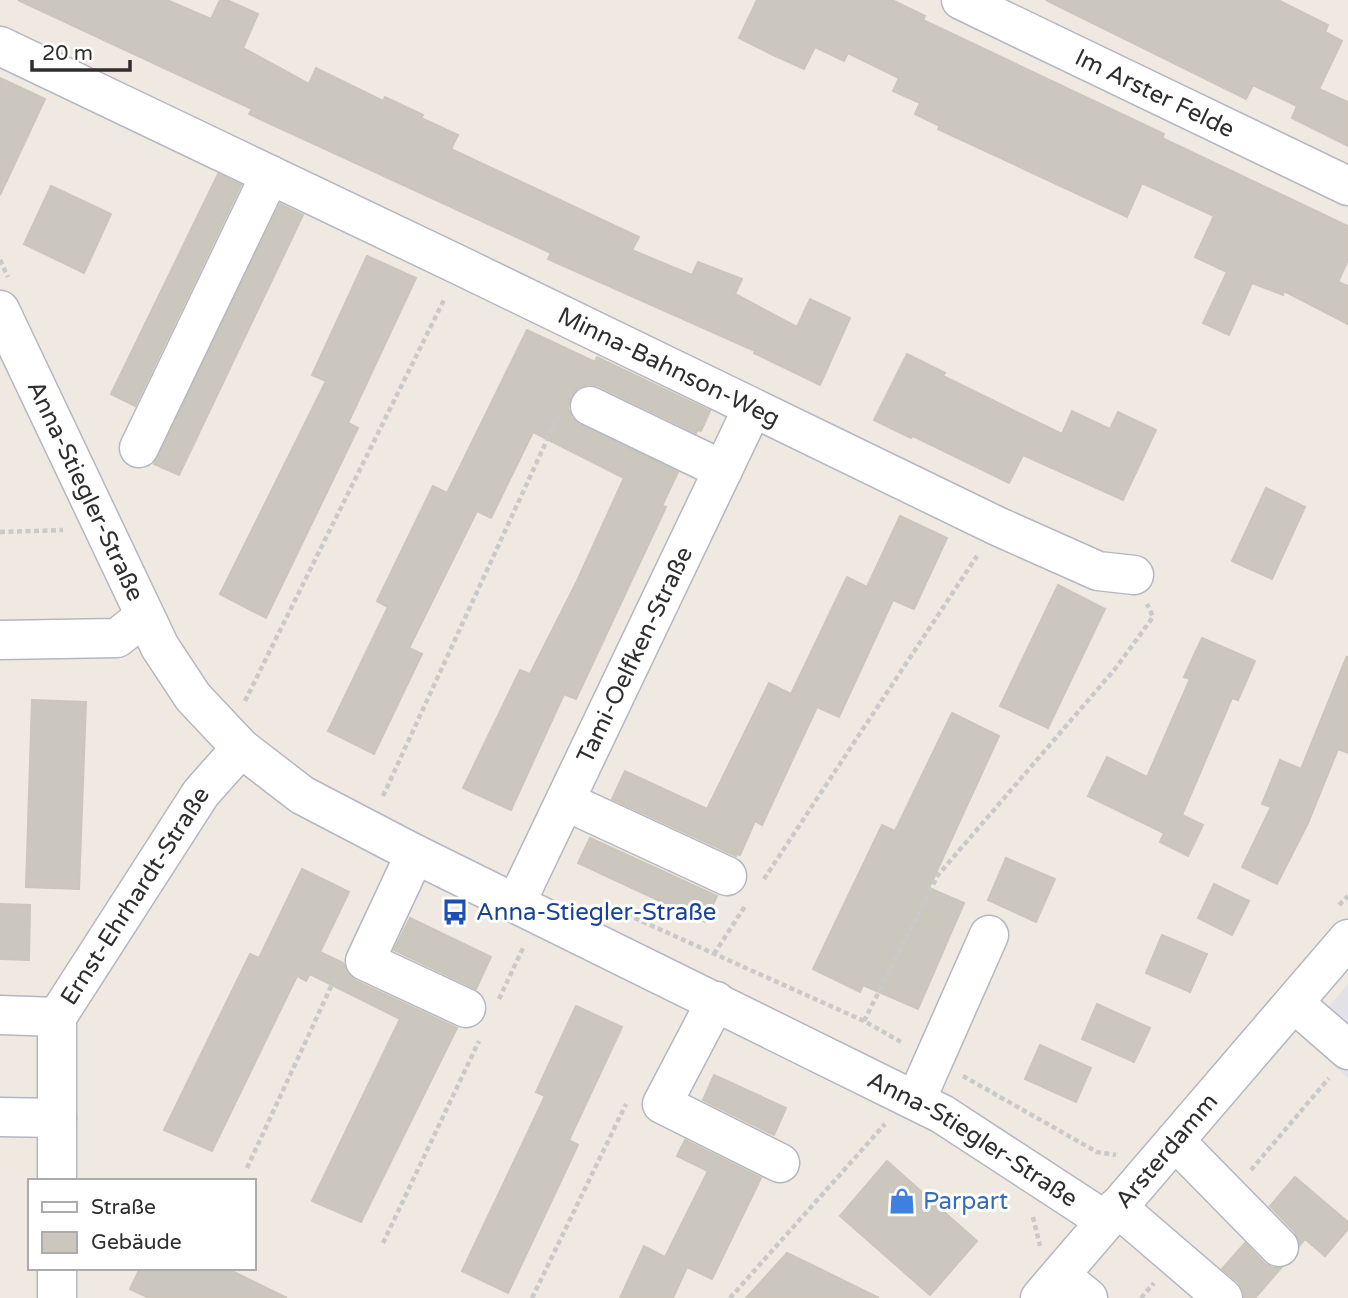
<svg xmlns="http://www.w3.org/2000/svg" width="1348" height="1298" font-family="'Varela Round',sans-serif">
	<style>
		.industrial { fill: #e3e1e8 }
		.building { fill: #cbc7bf; stroke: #cbc5ba; stroke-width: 2 }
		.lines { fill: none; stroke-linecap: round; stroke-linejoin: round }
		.minor-casing { stroke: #b4b7c1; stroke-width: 41 }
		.path { stroke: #c9c9c9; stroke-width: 4.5; stroke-dasharray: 5 3.5; stroke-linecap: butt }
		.minor { stroke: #fff; stroke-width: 38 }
		.labels { text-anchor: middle; stroke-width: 6; stroke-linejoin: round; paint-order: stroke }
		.street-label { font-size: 24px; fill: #2e2e2e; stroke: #fff }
		.transit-label { font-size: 24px; fill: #164399; stroke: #fff; text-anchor: start }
		.shop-label { font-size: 24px; fill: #366cbe; stroke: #fff; text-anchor: start }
	</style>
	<rect width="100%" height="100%" fill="#efe9e1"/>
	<polygon class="industrial" points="1348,984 1348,1078 1303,1038"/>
	<g class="building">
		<polygon points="18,0 167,0 211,19 220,0 227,0 258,14 243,48 309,84 316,68 383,101 385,97 423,115 421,118 458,135 451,149 639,237 632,250 692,275 698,262 742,279 735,294 797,327 810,299 850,318 820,385 754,353 755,351 548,259 551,253 249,114 252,109"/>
		<polygon points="757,0 892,0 925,16 923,20 1164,134 1162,138 1348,226 1348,260 1338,282 1348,286 1348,324 1284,291 1283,295 1252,283 1229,335 1203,323 1227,272 1195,257 1214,216 1142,183 1127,217 938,129 940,126 915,114 920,103 893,91 899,78 848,53 844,61 815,47 804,69 769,53 739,38"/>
		<polygon points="1046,0 1278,0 1328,25 1325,32 1342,41 1319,89 1348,102 1348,146 1292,118 1297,106 1253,85 1246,99"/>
		<polygon points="0,78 45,99 0,195"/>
		<polygon points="218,174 241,185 135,406 111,394"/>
		<polygon points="51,186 111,214 84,273 24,244"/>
		<polygon points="280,204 303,215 179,475 154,464"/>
		<polygon points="367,256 416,278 348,423 358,428 266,618 220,594 326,381 312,375"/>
		<polygon points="527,330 595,362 597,357 710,411 701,431 698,430 696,433 599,386 589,384 578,388 571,396 568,408 572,418 580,425 678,472 662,506 666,507 576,699 564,694 511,810 463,788 520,670 530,674 577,581 624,478 533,432 491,518 477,511 409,648 422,654 374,754 328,731 388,607 377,601 433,486 447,493"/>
		<polygon points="907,354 945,373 943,376 1062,434 1072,411 1110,429 1118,412 1156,430 1123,500 1023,455 1009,483 913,436 911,438 874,420"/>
		<polygon points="1266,488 1305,507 1272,579 1232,561"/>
		<polygon points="900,516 947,538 914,609 893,600 839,717 817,707 762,825 755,821 740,855 737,854 736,856 612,799 625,771 707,809 769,683 791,694 847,577 867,587"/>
		<polygon points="1058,585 1105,609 1048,728 1000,706"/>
		<polygon points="1202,638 1255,661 1238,700 1232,698 1182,815 1203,825 1188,856 1160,842 1164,833 1088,796 1107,757 1147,777 1190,679 1184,677"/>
		<polygon points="1347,656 1348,753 1338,749 1308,823 1277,884 1242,867 1271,807 1262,804 1280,760 1301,769"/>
		<polygon points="32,700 86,702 79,889 26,887"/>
		<polygon points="952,713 999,736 929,888 964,903 918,1009 863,985 860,992 813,969 882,825 895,831"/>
		<polygon points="590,838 717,896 705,922 578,863"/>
		<polygon points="1006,858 1055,879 1036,922 988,900"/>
		<polygon points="302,869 349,892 320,952 343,963 347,973 356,981 457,1028 361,1222 312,1201 400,1019 310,974 306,981 297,976 212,1151 164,1130 250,954 259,958"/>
		<polygon points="1214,884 1249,901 1232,935 1198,918"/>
		<polygon points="0,904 30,905 29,960 0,959"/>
		<polygon points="410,918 491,957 476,989 394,950"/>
		<polygon points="1162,935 1207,954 1190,992 1146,973"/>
		<polygon points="1097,1004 1150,1028 1134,1062 1082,1039"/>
		<polygon points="576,1006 622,1027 569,1140 578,1145 508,1293 462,1271 545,1096 536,1092"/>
		<polygon points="1040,1045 1091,1068 1076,1102 1025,1079"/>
		<polygon points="714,1075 786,1108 774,1135 703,1100"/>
		<polygon points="685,1140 761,1178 712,1279 687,1267 673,1298 620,1298 644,1246 665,1257 708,1171 677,1156"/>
		<polygon points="887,1161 977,1241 930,1295 840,1216"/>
		<polygon points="1295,1177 1348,1222 1348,1229 1325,1256 1305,1239 1300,1245 1295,1232 1270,1206"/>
		<polygon points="1245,1243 1264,1263 1273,1268 1281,1268 1255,1298 1244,1298 1243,1290 1238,1282 1222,1269"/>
		<polygon points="787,1253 814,1266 879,1298 746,1298"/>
		<polygon points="140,1268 226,1268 287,1298 149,1298 130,1289"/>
	</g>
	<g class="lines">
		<g class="minor-casing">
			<g id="minor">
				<path id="s1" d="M961 0 1348 186"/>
				<path id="s2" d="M0 46 461 266 997 526 1098 571 1134 575"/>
				<path id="s3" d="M0 310 160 647 193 697 241 748 302 795 415 854 942 1114 1106 1221"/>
				<polyline points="590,406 723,470"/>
				<polyline points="139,448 270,175"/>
				<polyline points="0,640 117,638 145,616"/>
				<polyline points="565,801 727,876"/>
				<polyline points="415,854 365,961 466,1008"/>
				<path id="s4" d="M516 903 752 409"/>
				<polyline points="716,1001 662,1104 780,1163"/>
				<polyline points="1294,1003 1348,1050"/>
				<polyline points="0,1015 57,1017"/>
				<polyline points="916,1100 989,935"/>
				<polyline points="0,1117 57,1118"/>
				<polyline points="1175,1141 1279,1247"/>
				<path id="s5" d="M57 1181V1017L201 793 241 748"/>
				<polyline points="1117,1207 1223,1298"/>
				<polyline points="57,1268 57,1298"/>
				<polyline points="1060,1275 1088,1298"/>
				<path id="s6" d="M1040 1298 1348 939"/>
			</g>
		</g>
		<g class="path">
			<polyline points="0,260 8,277"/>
			<polyline points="0,532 63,530"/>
			<polyline points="245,701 445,298"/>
			<polyline points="383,796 558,416"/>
			<polyline points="764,879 977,556"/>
			<polyline points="1339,905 1348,896"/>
			<polyline points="619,911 864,1021 903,1043"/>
			<polyline points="714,954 745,906"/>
			<polyline points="499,999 524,946"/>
			<polyline points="864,1021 938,875 1115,669 1153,617 1147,604"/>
			<polyline points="963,1076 1097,1152 1116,1155"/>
			<polyline points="247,1168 335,978"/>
			<polyline points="1251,1170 1329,1078"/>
			<polyline points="1033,1217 1040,1246"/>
			<polyline points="383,1243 479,1041"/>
			<polyline points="532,1298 626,1104"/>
			<polyline points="730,1298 885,1124"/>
			<polyline points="1141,1298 1154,1283"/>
		</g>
		<use href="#minor" class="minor"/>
	</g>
	<defs>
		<g id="bus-bare" transform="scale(2.1)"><path d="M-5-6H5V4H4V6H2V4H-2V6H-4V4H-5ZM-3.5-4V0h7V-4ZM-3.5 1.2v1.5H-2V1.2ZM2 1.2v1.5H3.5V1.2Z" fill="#1a4fb4" stroke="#fff" stroke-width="2.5" paint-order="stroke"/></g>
		<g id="shop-bare" transform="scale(2.1)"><path d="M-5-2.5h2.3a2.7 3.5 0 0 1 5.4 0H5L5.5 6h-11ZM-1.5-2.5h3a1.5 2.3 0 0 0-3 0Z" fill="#3f7fe0" stroke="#fff" stroke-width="2.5" paint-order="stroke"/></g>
	</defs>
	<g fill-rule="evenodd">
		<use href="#bus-bare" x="455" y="912"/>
		<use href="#shop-bare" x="902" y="1201"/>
	</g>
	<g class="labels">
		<g class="street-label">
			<text dy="8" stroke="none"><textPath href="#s1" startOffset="215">Im Arster Felde</textPath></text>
			<text dy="8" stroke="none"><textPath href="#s2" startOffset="742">Minna-Bahnson-Weg</textPath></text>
			<text dy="8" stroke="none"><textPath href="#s3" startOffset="200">Anna-Stiegler-Straße</textPath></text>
			<text dy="8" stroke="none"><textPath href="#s4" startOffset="275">Tami-Oelfken-Straße</textPath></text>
			<text dy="8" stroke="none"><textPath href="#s5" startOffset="308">Ernst-Ehrhardt-Straße</textPath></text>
			<text dy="8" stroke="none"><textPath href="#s3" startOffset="1334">Anna-Stiegler-Straße</textPath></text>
			<text dy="8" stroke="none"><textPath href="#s6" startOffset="194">Arsterdamm</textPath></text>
		</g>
		<g class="transit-label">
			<text x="476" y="920">Anna-Stiegler-Straße</text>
		</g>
		<g class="shop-label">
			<text x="923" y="1209">Parpart</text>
		</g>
	</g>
	<rect x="28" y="1179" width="228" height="91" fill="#ffffff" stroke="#ababab" stroke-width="2"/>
	<rect x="42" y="1202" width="35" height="10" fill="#ffffff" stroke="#ababab" stroke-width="2"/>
	<text x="91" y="1214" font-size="21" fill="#2e2e2e">Straße</text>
	<rect x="42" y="1232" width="35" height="21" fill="#cbc7bf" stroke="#ababab" stroke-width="2"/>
	<text x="91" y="1249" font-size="21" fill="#2e2e2e">Gebäude</text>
	<path d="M32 60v10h98v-10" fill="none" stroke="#2e2e2e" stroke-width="3.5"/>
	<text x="42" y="60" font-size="21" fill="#2e2e2e" stroke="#ffffff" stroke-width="5" paint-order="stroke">20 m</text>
</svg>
